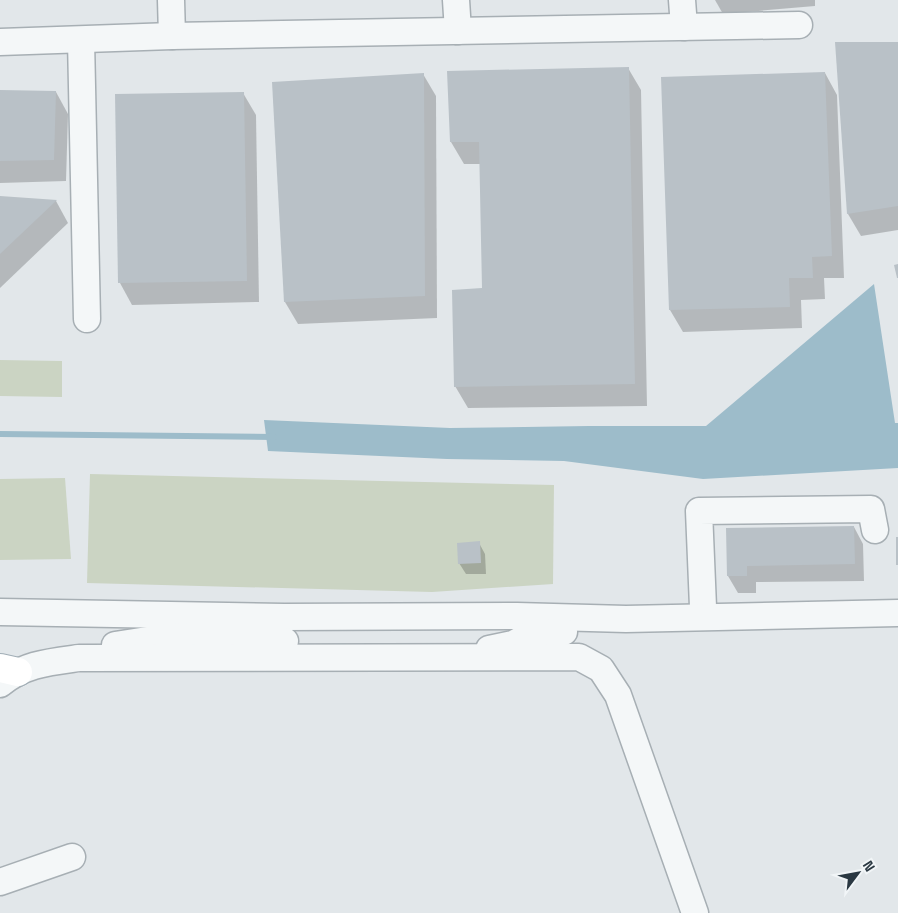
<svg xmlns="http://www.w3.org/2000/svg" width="898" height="913" font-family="'Space Grotesk',sans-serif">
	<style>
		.green { fill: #cbd4c3 }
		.water { fill: #9dbcca }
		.shadow { fill: #0003 }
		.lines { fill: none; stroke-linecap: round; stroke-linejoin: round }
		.stream { stroke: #9dbcca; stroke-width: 6 }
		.building { fill: #b9c1c7 }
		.minor-casing { stroke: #a7afb4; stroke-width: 29 }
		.major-casing { stroke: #a1aeb6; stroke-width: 30 }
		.minor { stroke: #f4f7f8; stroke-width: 26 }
		.major { stroke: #fff; stroke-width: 28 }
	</style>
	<rect width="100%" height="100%" fill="#e2e7ea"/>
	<g class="green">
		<polygon points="0,360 62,361 62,397 0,396"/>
		<polygon points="90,474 554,485 553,584 432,592 87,583"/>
		<polygon points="65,478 71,559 0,560 0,479"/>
	</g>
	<polygon class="water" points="874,284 895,423 898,423 898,468 703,479 564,461 447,459 268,451 264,420 450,428 589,426 706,426"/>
	<g class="shadow">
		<polygon points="715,0 815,0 815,6 723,14"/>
		<polygon points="898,43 898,230 861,236 848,214"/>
		<polygon points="628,68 641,90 647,406 468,408 455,386 483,290 481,164 464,164 451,142 449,72"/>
		<polygon points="825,73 837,95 844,278 824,278 825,299 801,300 802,328 683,332 670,310"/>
		<polygon points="423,74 436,96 437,318 298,324 285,302"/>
		<polygon points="0,91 56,92 68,114 66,181 0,183"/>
		<polygon points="243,93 256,115 259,302 132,305 120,283"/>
		<polygon points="0,197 56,201 68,223 0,288"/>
		<polygon points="854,527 863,544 864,581 756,582 756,593 738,593 728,576 727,529"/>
		<polygon points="479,543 485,554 486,574 466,574 459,563"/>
	</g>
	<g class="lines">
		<polyline class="stream" points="0,434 274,437"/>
	</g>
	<g class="building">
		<polygon points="835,42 898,42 898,206 847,214"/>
		<polygon points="629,67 635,384 454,387 452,290 482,288 479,142 450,142 447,71"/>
		<polygon points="825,72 832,256 812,257 813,278 789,278 790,307 669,310 661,77"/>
		<polygon points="424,73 425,296 284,302 272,82"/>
		<polygon points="0,90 56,91 54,160 0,161"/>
		<polygon points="244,92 247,281 118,283 115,94"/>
		<polygon points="0,196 57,200 0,254"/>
		<polygon points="898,264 898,278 897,278 894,265"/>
		<polygon points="854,526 855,564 747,566 747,576 727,576 726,528"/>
		<rect x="896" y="537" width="2" height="28"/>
		<polygon points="480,541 481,563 458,564 457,543"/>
	</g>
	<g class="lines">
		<g class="minor-casing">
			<g id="minor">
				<polyline points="171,0 172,36"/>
				<polyline points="456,0 458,31"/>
				<polyline points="682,0 684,27"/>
				<polyline points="81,40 87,319"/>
				<polyline points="0,42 172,36 799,25"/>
				<polyline points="703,607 699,511 871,509 875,530"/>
				<polyline points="0,612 284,617 517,616 626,619 898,613"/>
				<polyline points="115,645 173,636 285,641"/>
				<polyline points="489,649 513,644 531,634 564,632"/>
				<path d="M0 684C24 664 49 662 79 658L579 657 601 669 618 695 695 913"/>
				<polyline points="0,882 72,857"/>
			</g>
		</g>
		<g class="major-casing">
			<polyline id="major" points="0,668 18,672"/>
		</g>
		<use href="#minor" class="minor"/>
		<use href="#major" class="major"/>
	</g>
	<g transform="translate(858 873) rotate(58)" stroke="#f1f5f7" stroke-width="4" paint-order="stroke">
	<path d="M0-4L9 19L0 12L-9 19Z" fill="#2a3842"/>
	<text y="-8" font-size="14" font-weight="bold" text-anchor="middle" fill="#2a3842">N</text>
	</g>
</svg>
